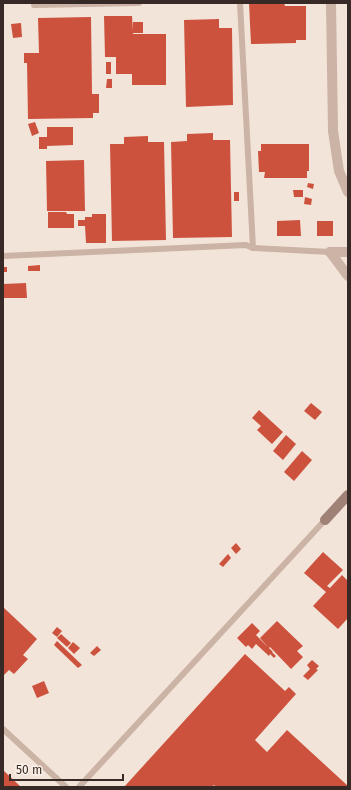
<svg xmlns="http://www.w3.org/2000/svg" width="351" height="790" font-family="'Fira Sans',sans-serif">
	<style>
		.building { fill: #cd523d }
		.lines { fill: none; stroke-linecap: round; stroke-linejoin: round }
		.lane { stroke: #cbb3a5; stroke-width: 6 }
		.street { stroke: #cbb3a5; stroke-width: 10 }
		.secondary { stroke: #9f8176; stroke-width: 10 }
	</style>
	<rect width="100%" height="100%" fill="#f3e4d9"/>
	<g class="building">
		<polygon points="249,3 284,3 285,6 306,6 306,40 296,40 296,43 251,44"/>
		<polygon points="104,16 132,16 133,31 133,22 143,22 143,33 133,33 133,34 166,34 166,85 132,85 132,74 116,74 116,57 105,57"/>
		<polygon points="91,17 92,94 99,94 99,113 93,113 93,118 28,119 27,63 24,63 24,53 39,53 38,18"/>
		<polygon points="219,19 219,28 232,28 233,105 186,107 184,20"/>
		<polygon points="21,23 22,37 13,38 11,24"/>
		<rect x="106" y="62" width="5" height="12"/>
		<polygon points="107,79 112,79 112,88 106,88"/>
		<polygon points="35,122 39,133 32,136 28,124"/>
		<polygon points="47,127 73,127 73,145 47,146 47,149 39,149 39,137 47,137"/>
		<polygon points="213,133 213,140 230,140 232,237 173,238 171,142 187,141 187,134"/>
		<polygon points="148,136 148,142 164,142 166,240 112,241 110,144 124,144 124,137"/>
		<polygon points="261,144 309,144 309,171 307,171 307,178 264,178 265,172 259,172 258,151 261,151"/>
		<polygon points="84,160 85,211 47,211 46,161"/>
		<polygon points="308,183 314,184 313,189 307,187"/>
		<polygon points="293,190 303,190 303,197 294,197"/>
		<rect x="234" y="192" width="5" height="9"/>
		<polygon points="305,197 312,199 311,205 304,204"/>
		<polygon points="48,212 66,212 67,214 74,214 74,228 48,228"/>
		<polygon points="92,214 106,214 106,243 86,243 85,226 78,226 78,220 85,220 85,217 92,217"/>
		<polygon points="300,220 301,236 277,236 277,221"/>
		<rect x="317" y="221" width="16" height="15"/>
		<polygon points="40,265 40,271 28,271 28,266"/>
		<rect x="3" y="267" width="4" height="5"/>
		<polygon points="26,283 27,298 3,298 3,284"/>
		<polygon points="311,403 322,412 315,420 304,411"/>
		<polygon points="259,410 283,432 272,444 257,430 261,426 252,418"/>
		<polygon points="286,435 296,444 283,460 273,451"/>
		<polygon points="302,451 312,460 294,481 284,472"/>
		<polygon points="236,543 241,549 236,554 231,548"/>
		<polygon points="323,552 343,570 327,586 330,588 342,575 348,581 348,618 338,629 313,606 326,592 304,573"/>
		<polygon points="228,554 231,558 223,567 219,564"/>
		<polygon points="3,607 37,639 23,655 28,659 14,674 9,670 3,676"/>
		<polygon points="277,621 303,646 297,651 303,657 291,669 270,647 269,648 273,652 272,652 276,656 274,658 270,654 269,656 256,644 252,649 248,645 246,647 237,638 252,623 260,631 256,635 268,647 260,638"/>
		<polygon points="57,627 62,631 57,637 52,633"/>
		<polygon points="61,634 71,643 67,647 57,638"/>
		<polygon points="57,641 82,665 78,668 54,645"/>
		<polygon points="73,642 80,648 74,654 68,648"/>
		<polygon points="97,646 101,650 94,656 90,653"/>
		<polygon points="245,654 285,691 289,687 296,694 255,740 267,752 287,730 348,786 348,787 216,787 214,785 212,787 124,787"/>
		<polygon points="312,660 319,666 316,669 318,670 308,680 303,676 310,669 307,665"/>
		<polygon points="44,681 49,693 37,698 32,686"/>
		<polygon points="3,770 21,787 3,787"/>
	</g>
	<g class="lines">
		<g class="lane">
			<polyline points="240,3 253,248"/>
			<polyline points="34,5 139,3"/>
			<polyline points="3,256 246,245 253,248 330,252"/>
			<polyline points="3,729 66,787"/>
			<polyline points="79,787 325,520"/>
		</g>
		<g class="street">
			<polyline points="331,3 333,131 339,171 348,192"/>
			<polyline points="330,252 348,276"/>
			<polyline points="330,252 348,252"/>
		</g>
		<polyline class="secondary" points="325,520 348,495"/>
	</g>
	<rect width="351" height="790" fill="none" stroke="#372a26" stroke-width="8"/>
	<path d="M10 774v6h113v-6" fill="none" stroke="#372a26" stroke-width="2"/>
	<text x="16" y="774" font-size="12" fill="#372a26" stroke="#faefe6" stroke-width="3" paint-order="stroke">50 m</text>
</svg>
